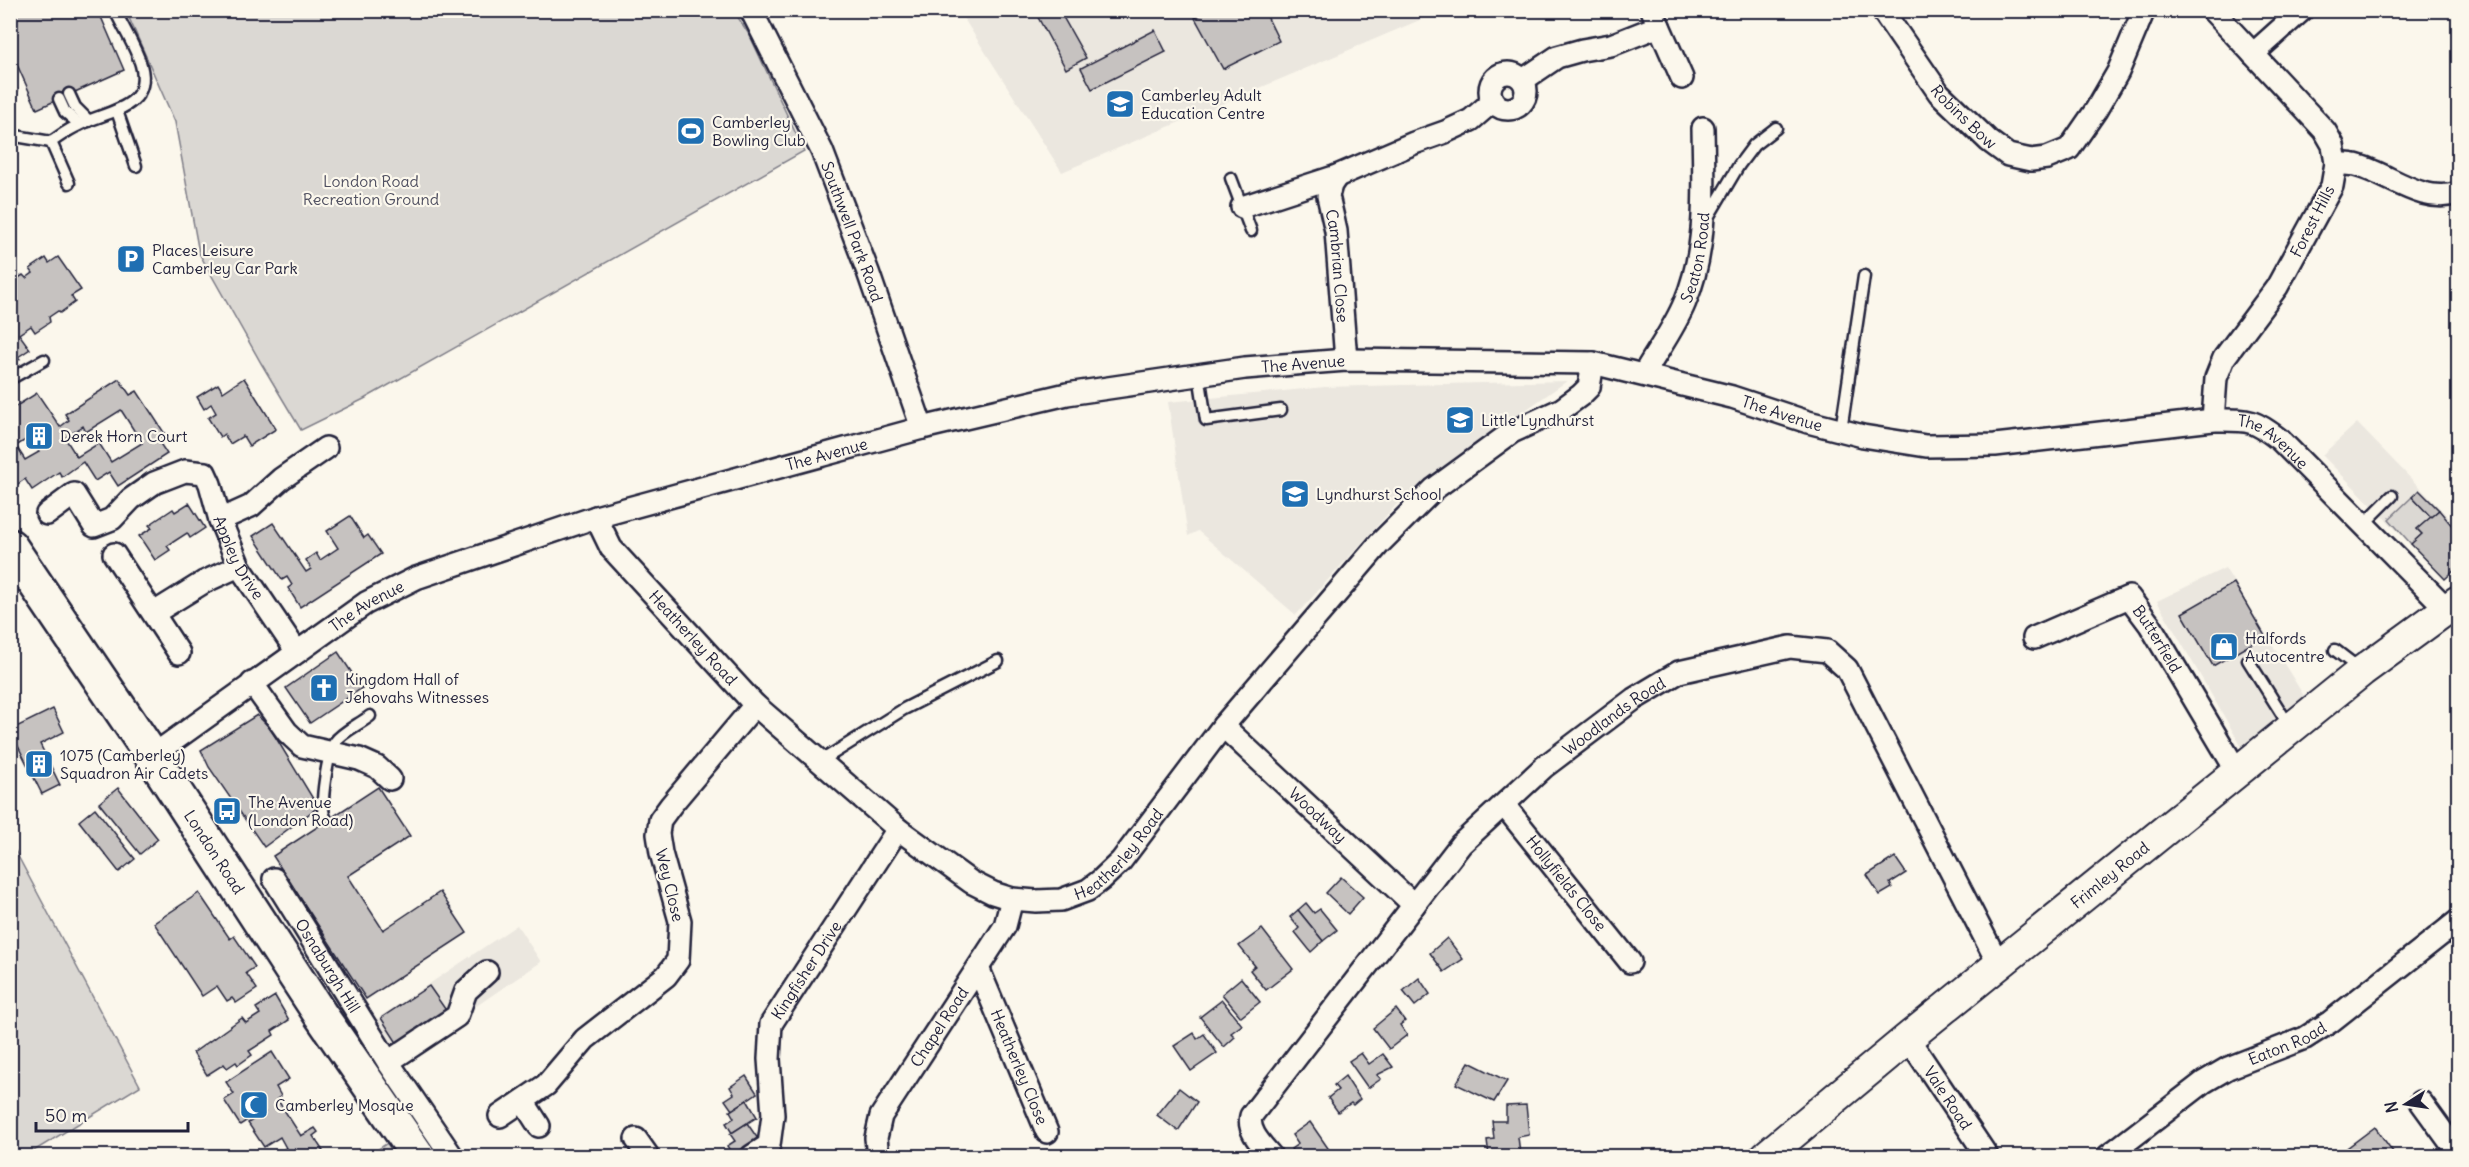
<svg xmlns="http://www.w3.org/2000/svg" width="2469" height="1167" font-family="Delius,sans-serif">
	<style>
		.built { fill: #ebe7df }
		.green { fill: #dbd8d3; stroke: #7e7d87; stroke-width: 1.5 }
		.building { fill: #c6c2c0; stroke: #22223b; stroke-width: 1.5; fill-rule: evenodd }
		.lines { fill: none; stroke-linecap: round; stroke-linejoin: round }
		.lane-casing { stroke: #22223b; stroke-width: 15 }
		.street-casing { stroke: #22223b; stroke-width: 26 }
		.secondary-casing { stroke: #22223b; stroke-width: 34 }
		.primary-casing { stroke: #22223b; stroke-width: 38 }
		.lane { stroke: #fbf7ec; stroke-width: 10 }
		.street { stroke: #fbf7ec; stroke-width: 21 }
		.secondary { stroke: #fbf7ec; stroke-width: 30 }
		.primary { stroke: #fbf7ec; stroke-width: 33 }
		.labels { text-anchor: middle; stroke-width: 4.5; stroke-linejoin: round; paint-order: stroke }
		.poi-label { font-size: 16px; fill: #22223b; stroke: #fbf7ec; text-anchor: start }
		.street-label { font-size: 16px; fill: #22223b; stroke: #fbf7ec }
		.park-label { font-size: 16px; fill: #505061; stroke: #fbf7ec }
	</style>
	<rect width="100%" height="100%" fill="#fbf7ec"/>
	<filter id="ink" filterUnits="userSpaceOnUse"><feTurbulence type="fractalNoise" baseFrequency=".0167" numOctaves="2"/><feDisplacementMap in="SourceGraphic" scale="12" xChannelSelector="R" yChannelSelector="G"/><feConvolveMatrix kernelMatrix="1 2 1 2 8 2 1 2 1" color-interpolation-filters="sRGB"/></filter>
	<g filter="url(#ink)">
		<g class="built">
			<polygon points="959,11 1441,11 1062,172"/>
			<polygon points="1567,381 1464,453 1397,504 1296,615 1198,531 1188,536 1168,402 1325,387"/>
			<polygon points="2357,423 2458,527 2458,571 2445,579 2322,455"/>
			<polygon points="2225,568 2307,701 2243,749 2157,601"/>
			<polygon points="517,925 541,962 400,1058 374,1021"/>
		</g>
		<g class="green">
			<polygon points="126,11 734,11 750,36 804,151 364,399 301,430 261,363 199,253 175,122"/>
			<polygon points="2412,497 2431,517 2417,529 2422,534 2411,544 2389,519"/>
			<polygon points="11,843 140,1086 32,1152 34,1156 11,1156"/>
			<polygon points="392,1140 403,1156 368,1156"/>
		</g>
		<g class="building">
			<polygon points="10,10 98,10 124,70 37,109 10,49"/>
			<polygon points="1034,10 1059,10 1086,58 1066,69"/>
			<polygon points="1209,10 1264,10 1279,41 1223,69 1195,18"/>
			<polygon points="1155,30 1166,52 1092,89 1081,68"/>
			<polygon points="10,75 18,91 10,95"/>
			<polygon points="58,257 81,290 71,296 75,302 60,313 58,311 49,317 50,322 35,332 31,326 19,334 30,349 18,357 20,359 10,366 10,283 23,275 26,278 33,273 30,269 46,258 49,263"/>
			<polygon points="244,378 276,429 249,446 243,436 230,444 224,434 220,437 208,418 216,413 211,404 204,409 197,397 218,384 223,392"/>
			<path d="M119 379 130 395 137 391 165 434 157 439 167 454 118 486 109 472 95 481 83 462 62 477 59 472 32 490 25 479 12 488 10 410 37 393 60 427 69 420 65 414ZM121 410 142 443 111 462 99 443 77 457 65 438 83 426 86 432ZM30 437 39 452 25 460 16 446Z"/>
			<polygon points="2419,490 2439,510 2431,517 2412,497"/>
			<polygon points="189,503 205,528 190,538 187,533 167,546 170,550 155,560 139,536 152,528 149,525 173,509 175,512"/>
			<polygon points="2439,510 2458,533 2458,567 2445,579 2411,544 2422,534 2417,529"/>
			<polygon points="350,516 364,538 368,535 381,554 300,607 288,588 292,585 287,577 282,580 253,536 273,523 306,572 311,569 306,560 316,553 320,560 338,548 327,531"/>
			<polygon points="2234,583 2265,636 2213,666 2182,613"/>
			<polygon points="338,652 362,688 310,723 286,688"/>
			<polygon points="53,709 64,732 40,744 60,785 42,794 10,730"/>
			<polygon points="257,715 270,728 318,807 264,847 209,767 201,750"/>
			<polygon points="378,787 410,836 348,876 383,930 440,892 467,933 366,999 273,856"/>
			<polygon points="118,788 158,839 140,854 99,803"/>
			<polygon points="95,808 135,859 119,872 79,821"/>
			<polygon points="1895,857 1906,873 1890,883 1892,888 1880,895 1867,875"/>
			<polygon points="1341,877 1363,897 1348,914 1326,893"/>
			<polygon points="199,893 230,939 234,936 255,967 246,973 257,989 236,1003 232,998 227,1001 217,986 202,996 154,923"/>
			<polygon points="1306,903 1314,913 1320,909 1337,930 1323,941 1298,910"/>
			<polygon points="1298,910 1323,941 1311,952 1295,932 1299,928 1290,917"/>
			<polygon points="1262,929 1293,969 1266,990 1250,970 1255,966 1239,946"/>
			<polygon points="1447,938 1463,959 1444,972 1430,953"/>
			<polygon points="1241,978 1260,1002 1241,1017 1222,994"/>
			<polygon points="1419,978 1430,994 1415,1006 1403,991"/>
			<polygon points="429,986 450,1016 401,1049 381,1018"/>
			<polygon points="275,996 289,1020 272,1031 274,1035 249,1051 252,1055 238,1065 236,1062 227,1068 224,1064 207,1075 193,1053 242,1018 246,1023 260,1014 256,1008"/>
			<polygon points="1222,1000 1242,1025 1231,1033 1235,1037 1224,1047 1200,1017"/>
			<polygon points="1396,1009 1405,1021 1400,1025 1407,1035 1389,1049 1373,1028"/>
			<polygon points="1194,1033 1197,1039 1204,1034 1217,1053 1191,1071 1174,1046"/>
			<polygon points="272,1052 289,1079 276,1087 281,1096 277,1099 301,1136 315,1128 318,1132 313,1136 323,1151 314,1156 273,1156 286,1148 280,1137 264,1147 248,1123 265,1112 263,1110 240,1125 224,1100 234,1094 226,1082"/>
			<polygon points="1361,1053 1369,1064 1383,1054 1393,1067 1377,1075 1381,1079 1368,1088 1349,1061"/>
			<polygon points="1469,1062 1507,1081 1494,1102 1456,1084"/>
			<polygon points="746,1076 757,1093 732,1110 725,1100 734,1094 730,1087"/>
			<polygon points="1345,1076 1360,1099 1353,1105 1351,1103 1338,1112 1328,1098 1338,1090 1334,1085"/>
			<polygon points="1179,1088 1197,1102 1178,1131 1157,1115"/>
			<polygon points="747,1100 757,1117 732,1133 726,1123 734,1118 730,1111"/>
			<polygon points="1526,1105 1529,1135 1518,1137 1520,1153 1515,1156 1489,1156 1487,1140 1494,1139 1492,1121 1506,1121 1506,1106"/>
			<polygon points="1310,1122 1330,1151 1322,1156 1318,1156 1315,1152 1309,1156 1296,1156 1291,1149 1298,1144 1292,1135"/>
			<polygon points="747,1123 758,1139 733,1155 727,1146 735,1141 730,1134"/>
			<polygon points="2375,1127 2396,1156 2353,1156 2347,1148"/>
			<polygon points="635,1149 640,1156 622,1156"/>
		</g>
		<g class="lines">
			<g class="lane-casing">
				<g id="lane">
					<polyline points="69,94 75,107 89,121"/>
					<polyline points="59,99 65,112 79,124"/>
					<polyline points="117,111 136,166"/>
					<polyline points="10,135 51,142"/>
					<polyline points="1231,178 1251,231"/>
					<path d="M69 183 51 142C60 136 69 129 79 125 106 111 153 109 141 65 136 47 123 28 115 10"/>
					<polyline points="1707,219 1739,165 1754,145 1776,128"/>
					<polyline points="1199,374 1206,420 1281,410"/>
					<polyline points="10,379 44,360"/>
					<polyline points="1841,430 1864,276"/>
					<polyline points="2364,524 2392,496"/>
					<polyline points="2335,650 2361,670"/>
					<polyline points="2248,660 2290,727"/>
					<polyline points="821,761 904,709 998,661"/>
					<path d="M325 817C319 806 328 752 335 742 342 732 360 724 370 716"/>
				</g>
			</g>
			<g class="street-casing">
				<g id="street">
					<path id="s1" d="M751 10 822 151 868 272 922 428"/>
					<polyline points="1652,10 1682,78"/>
					<path id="s2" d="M1882 10 1939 93 1989 141 2008 155 2031 160 2047 158 2069 149 2096 110 2118 72 2144 10"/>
					<polyline points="2212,10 2325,131 2333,145 2336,163 2332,186 2277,287 2224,358 2216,378 2213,420"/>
					<polyline points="2253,54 2302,10"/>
					<circle cx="1508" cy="91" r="18"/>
					<polyline points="1523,80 1557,57 1582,50 1611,45 1659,26"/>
					<path d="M2336 163C2342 164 2349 164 2355 165 2389 173 2421 205 2458 193"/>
					<path id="s3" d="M1337 176 1331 185 1328 196 1336 231 1346 360"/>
					<polyline points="1242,207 1337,176 1414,143 1445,132 1471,120 1493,101"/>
					<path id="s4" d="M1644 374C1657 351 1675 327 1685 302 1708 248 1704 186 1703 128"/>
					<path id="s5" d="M47 514 74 494 94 526 112 519 131 499 154 483 185 471 205 473 210 484 220 520 239 566 297 652"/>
					<path id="s6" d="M596 517 611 548 755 705 898 829 971 882 993 893 1012 899 1036 901 1061 900 1088 890 1101 880 1121 861 1223 726 1379 544 1434 489 1512 432 1562 409 1581 395 1589 387 1593 363"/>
					<polyline points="220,520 251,506 281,479 326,448"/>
					<polyline points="114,554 179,653"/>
					<polyline points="154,613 204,582 239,566"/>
					<path id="s7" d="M2034 638 2129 597 2150 625 2238 773"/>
					<polyline points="252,683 287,732 302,746 359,759 377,767 390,779"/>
					<path id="s8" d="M1223 726 1414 905"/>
					<path id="s9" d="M152 756 366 603 416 578 596 517 922 428 1067 394 1245 368 1346 360 1593 363 1732 397 1808 422 1863 436 1926 446 1995 445 2213 420C2248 420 2252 418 2280 440L2448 610"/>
					<path id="s10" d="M1504 805 1630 962"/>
					<path id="s11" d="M274 879 388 1062 452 1156"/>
					<path id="s12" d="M979 970 1047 1132"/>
					<path id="s13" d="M1908 1038 1987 1156"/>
					<polyline points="388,1062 457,1016 466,991 487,972"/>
					<polyline points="523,1101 539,1126"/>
					<polyline points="2421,1102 2458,1153"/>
					<polyline points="500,1116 546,1085 585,1039 666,976 678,960 680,921 661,853 658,834 660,820 671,805 755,705"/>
					<polyline points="636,1139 648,1156"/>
					<path id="s14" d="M752 1156 769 1145 773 1115 769 1059 771 1024 898 829"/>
					<path id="s15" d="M878 1156 876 1138 881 1116 1005 926 1012 899"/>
					<path id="s16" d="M1271 1156C1262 1145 1247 1131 1251 1116L1461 844 1544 767 1634 699 1679 672 1790 647 1827 651 1847 669 1999 965"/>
					<path id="s17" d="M2108 1156 2204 1082 2228 1068 2305 1038 2330 1022 2458 921"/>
				</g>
			</g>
			<g class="secondary-casing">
				<g id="secondary">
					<path id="s18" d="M1766 1156 1908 1038 2362 671 2458 601"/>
				</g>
			</g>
			<g class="primary-casing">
				<g id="primary">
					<path id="s19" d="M10 546 152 756 320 1014 418 1156"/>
				</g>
			</g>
			<use href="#lane" class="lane"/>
			<use href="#street" class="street"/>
			<use href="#secondary" class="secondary"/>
			<use href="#primary" class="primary"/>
		</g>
	</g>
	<defs>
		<g id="school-square" transform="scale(1.5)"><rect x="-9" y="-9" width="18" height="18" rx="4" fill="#1f6fb2" stroke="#fbf7ec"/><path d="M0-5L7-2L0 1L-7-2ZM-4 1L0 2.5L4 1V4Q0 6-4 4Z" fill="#fff"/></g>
		<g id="stadium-square" transform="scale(1.5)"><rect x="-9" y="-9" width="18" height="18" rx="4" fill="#1f6fb2" stroke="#fbf7ec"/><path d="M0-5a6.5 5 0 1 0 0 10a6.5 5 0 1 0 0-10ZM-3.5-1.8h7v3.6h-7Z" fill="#fff"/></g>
		<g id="parking-square" transform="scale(1.5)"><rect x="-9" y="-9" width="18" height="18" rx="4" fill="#1f6fb2" stroke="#fbf7ec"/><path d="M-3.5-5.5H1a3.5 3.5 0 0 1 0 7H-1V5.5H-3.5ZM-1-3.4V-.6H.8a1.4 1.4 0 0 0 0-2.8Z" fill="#fff"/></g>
		<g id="building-square" transform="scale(1.5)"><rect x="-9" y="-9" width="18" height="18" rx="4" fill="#1f6fb2" stroke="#fbf7ec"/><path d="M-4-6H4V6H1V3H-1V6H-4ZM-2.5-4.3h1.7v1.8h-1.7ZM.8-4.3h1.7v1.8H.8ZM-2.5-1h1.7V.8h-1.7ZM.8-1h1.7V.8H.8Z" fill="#fff"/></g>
		<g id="shop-square" transform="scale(1.5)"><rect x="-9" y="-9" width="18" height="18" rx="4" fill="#1f6fb2" stroke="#fbf7ec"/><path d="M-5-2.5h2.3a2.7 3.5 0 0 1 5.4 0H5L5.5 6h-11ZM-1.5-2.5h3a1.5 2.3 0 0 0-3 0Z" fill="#fff"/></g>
		<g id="church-square" transform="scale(1.5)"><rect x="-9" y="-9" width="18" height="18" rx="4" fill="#1f6fb2" stroke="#fbf7ec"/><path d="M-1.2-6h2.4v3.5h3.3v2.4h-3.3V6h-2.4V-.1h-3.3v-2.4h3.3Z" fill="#fff"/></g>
		<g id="bus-square" transform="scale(1.5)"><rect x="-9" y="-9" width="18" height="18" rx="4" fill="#1f6fb2" stroke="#fbf7ec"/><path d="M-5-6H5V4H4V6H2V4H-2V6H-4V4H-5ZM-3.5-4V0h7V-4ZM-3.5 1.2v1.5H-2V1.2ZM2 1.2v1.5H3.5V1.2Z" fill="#fff"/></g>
		<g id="mosque-square" transform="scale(1.5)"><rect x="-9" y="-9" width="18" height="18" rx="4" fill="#1f6fb2" stroke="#fbf7ec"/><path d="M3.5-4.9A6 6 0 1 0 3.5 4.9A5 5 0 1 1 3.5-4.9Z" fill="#fff"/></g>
	</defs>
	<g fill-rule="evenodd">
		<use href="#school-square" x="1120" y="104"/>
		<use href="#stadium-square" x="691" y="131"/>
		<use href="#parking-square" x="131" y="259"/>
		<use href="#school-square" x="1460" y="420"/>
		<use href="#building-square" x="39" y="436"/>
		<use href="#school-square" x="1295" y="494"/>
		<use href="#shop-square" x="2224" y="647"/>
		<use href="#church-square" x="324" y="688"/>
		<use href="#building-square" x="39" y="764"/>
		<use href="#bus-square" x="227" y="811"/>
		<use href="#mosque-square" x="254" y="1105"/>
	</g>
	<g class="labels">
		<g class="poi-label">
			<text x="1141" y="101">Camberley Adult<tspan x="1141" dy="18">Education Centre</tspan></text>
			<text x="712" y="128">Camberley<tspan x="712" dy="18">Bowling Club</tspan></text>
			<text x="152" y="256">Places Leisure<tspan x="152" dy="18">Camberley Car Park</tspan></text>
			<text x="1481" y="426">Little Lyndhurst</text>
			<text x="60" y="442">Derek Horn Court</text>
			<text x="1316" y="500">Lyndhurst School</text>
			<text x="2245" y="644">Halfords<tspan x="2245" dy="18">Autocentre</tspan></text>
			<text x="345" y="685">Kingdom Hall of<tspan x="345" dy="18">Jehovahs Witnesses</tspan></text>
			<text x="60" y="761">1075 (Camberley)<tspan x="60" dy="18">Squadron Air Cadets</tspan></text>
			<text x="248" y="808">The Avenue<tspan x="248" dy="18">(London Road)</tspan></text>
			<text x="275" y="1111">Camberley Mosque</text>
		</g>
		<g class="street-label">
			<text dy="6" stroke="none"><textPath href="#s2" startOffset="135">Robins Bow</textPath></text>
			<text transform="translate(2312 221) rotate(-63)" y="6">Forest Hills</text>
			<text dy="6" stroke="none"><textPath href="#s1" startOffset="244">Southwell Park Road</textPath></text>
			<text dy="6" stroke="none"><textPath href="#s4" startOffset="129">Seaton Road</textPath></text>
			<text dy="6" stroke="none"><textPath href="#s3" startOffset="93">Cambrian Close</textPath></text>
			<text dy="6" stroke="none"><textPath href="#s9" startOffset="1234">The Avenue</textPath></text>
			<text dy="6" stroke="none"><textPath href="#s9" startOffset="1720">The Avenue</textPath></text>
			<text dy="6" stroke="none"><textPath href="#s9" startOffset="2223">The Avenue</textPath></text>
			<text dy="6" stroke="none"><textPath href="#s9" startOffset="748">The Avenue</textPath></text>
			<text dy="6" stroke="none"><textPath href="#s5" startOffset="291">Appley Drive</textPath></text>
			<text dy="6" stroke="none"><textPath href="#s9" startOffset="262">The Avenue</textPath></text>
			<text dy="6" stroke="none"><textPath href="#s6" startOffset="156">Heatherley Road</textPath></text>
			<text dy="6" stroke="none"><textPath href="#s7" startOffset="154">Butterfield</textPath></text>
			<text dy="6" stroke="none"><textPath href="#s16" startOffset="590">Woodlands Road</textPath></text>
			<text dy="6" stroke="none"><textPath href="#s8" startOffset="130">Woodway</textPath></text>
			<text dy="6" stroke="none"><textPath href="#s6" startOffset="696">Heatherley Road</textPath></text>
			<text dy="6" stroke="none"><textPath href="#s19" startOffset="368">London Road</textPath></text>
			<text dy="6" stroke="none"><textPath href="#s18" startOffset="444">Frimley Road</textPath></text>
			<text dy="6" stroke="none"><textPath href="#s10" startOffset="100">Hollyfields Close</textPath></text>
			<text transform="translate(670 885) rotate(76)" y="6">Wey Close</text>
			<text dy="6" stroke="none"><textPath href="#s11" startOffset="102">Osnaburgh Hill</textPath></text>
			<text dy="6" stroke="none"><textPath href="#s14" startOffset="206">Kingfisher Drive</textPath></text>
			<text dy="6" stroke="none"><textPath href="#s15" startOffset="147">Chapel Road</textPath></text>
			<text dy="6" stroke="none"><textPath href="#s17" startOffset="213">Eaton Road</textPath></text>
			<text dy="6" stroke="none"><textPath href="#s12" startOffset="105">Heatherley Close</textPath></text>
			<text dy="6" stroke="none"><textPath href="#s13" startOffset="72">Vale Road</textPath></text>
		</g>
		<g class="park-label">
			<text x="371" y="187">London Road<tspan x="371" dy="18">Recreation Ground</tspan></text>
		</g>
	</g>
	<rect width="2469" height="1167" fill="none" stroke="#fbf7ec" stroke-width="36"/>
	<rect x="18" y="18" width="2433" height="1131" fill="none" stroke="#22223b" stroke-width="2" filter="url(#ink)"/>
	<g transform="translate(2406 1104) rotate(258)" stroke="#fbf7ec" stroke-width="4.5" paint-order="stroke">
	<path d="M0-4.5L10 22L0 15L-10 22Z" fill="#22223b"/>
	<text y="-9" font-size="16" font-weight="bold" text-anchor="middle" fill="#22223b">N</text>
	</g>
	<path d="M36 1122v9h152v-9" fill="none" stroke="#22223b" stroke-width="3"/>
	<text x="45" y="1122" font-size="18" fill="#22223b" stroke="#fbf7ec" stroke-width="4.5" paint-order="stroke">50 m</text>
</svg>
